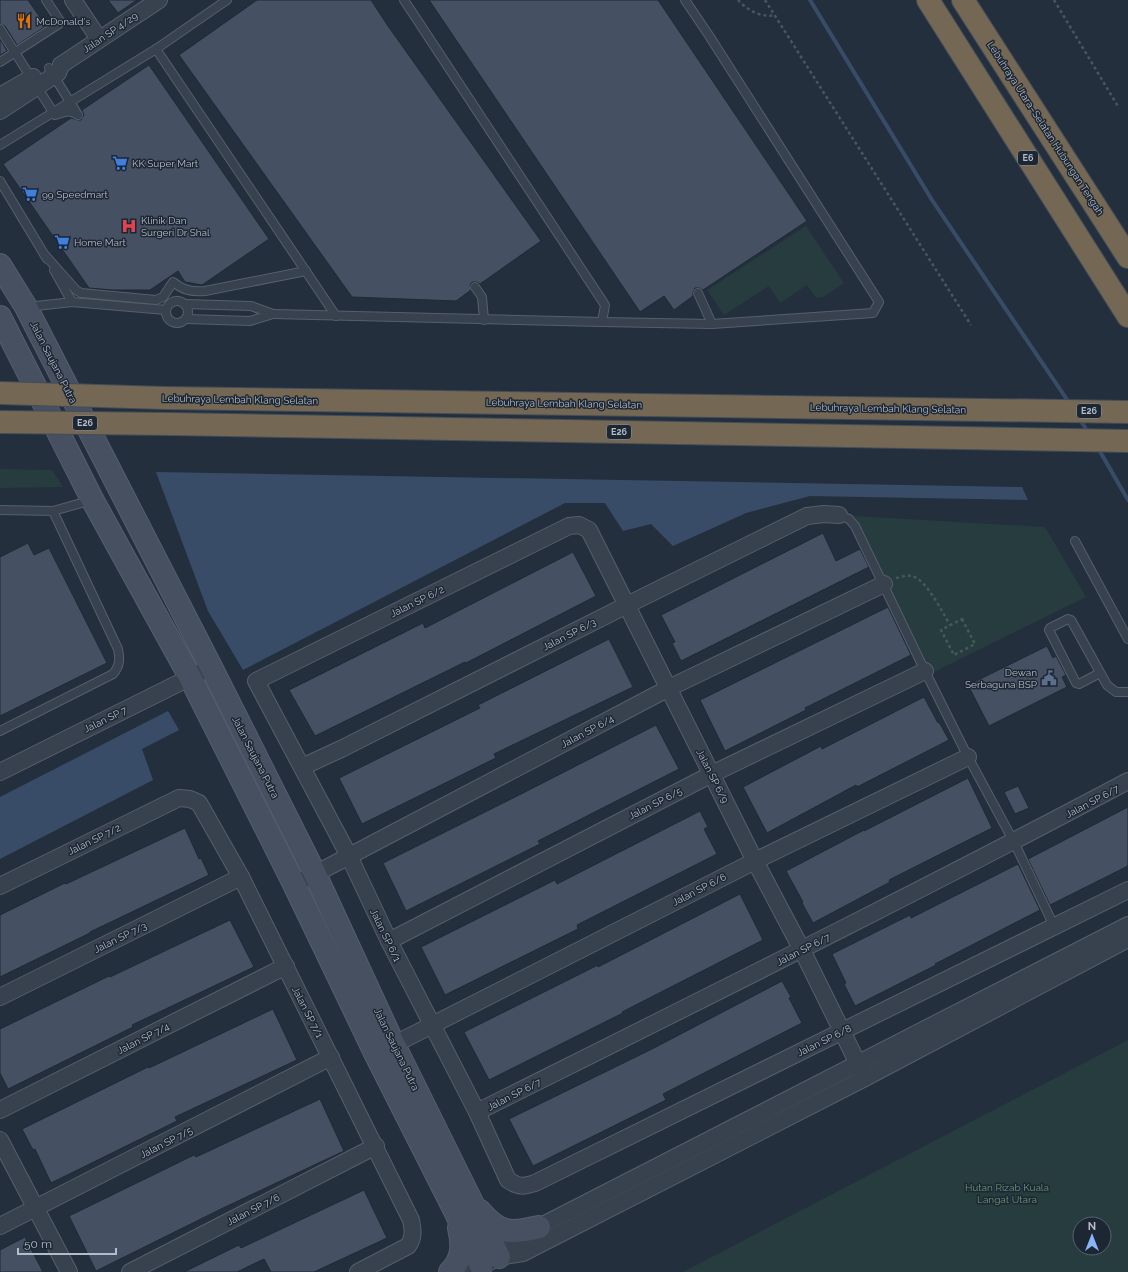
<svg xmlns="http://www.w3.org/2000/svg" width="1128" height="1272" font-family="Raleway,sans-serif">
	<style>
		.green { fill: #263c3f; fill-rule: evenodd }
		.water { fill: #394c67 }
		.lines { fill: none; stroke-linecap: round; stroke-linejoin: round }
		.stream { stroke: #394c67; stroke-width: 4 }
		.building { fill: #455162; stroke: #1f2835 }
		.lane-casing { stroke: #565f6c; stroke-width: 10 }
		.street-casing { stroke: #565f6c; stroke-width: 18 }
		.secondary-casing { stroke: #565f6c; stroke-width: 24 }
		.highway-casing { stroke: #434c59; stroke-width: 24 }
		.path { stroke: #44595c; stroke-width: 2.5; stroke-dasharray: 3 3; stroke-linecap: butt }
		.lane { stroke: #38414e; stroke-width: 8 }
		.street { stroke: #38414e; stroke-width: 16 }
		.secondary { stroke: #465061; stroke-width: 22 }
		.highway { stroke: #746855; stroke-width: 22 }
		.highway-bridge-casing { stroke: #434c59; stroke-width: 24; stroke-linecap: butt }
		.highway-bridge { stroke: #746855; stroke-width: 22 }
		.labels { text-anchor: middle; stroke-width: 3; stroke-linejoin: round; paint-order: stroke }
		.shield { fill: #1d2633; stroke: #878f9c; stroke-width: 1 }
		.shield-label { font-size: 9px; font-weight: bold; fill: #b4bcc9 }
		.poi-label { font-size: 10px; fill: #b4bcc9; stroke: #1d2633; text-anchor: start }
		.street-label { font-size: 10px; fill: #b4bcc9; stroke: #1d2633 }
		.park-label { font-size: 10px; fill: #6b9a76; stroke: #1d2633 }
	</style>
	<rect width="100%" height="100%" fill="#242f3e"/>
	<g class="green">
		<polygon points="806,226 844,283 823,297 816,298 807,285 780,303 769,286 724,315 707,290"/>
		<polygon points="0,469 52,470 63,487 0,488"/>
		<polygon points="854,516 1045,527 1086,597 932,673"/>
		<path d="M1128 1040V1272H683ZM1080 1224H1104V1248H1080Z"/>
	</g>
	<g class="water">
		<polygon points="156,472 1022,487 1028,500 810,496 746,513 673,546 651,524 623,531 605,503 565,503 243,670 208,611"/>
		<polygon points="168,711 179,730 142,749 153,780 0,859 0,797"/>
	</g>
	<g class="lines">
		<g class="stream">
			<polyline points="810,0 932,200 1070,404"/>
			<polyline points="1079,418 1088,432"/>
			<polyline points="1098,448 1128,500"/>
		</g>
	</g>
	<g class="building">
		<polygon points="0,0 28,0 46,26 17,45 5,26 0,24"/>
		<polygon points="108,0 137,0 118,13"/>
		<polygon points="257,0 371,0 388,26 541,241 480,284 477,282 472,282 470,285 471,290 456,301 352,297 179,55"/>
		<polygon points="429,0 658,0 807,221 703,290 699,288 695,288 693,292 693,296 674,310 664,296 640,312"/>
		<polygon points="0,39 7,51 0,55"/>
		<polygon points="149,65 269,239 202,285 185,282 178,271 150,290 113,290 89,288 3,164 71,118 78,120 81,120 84,115 82,110"/>
		<polygon points="823,533 836,561 860,549 869,567 681,661 672,643 675,642 661,615"/>
		<polygon points="28,543 34,555 49,548 107,663 0,716 0,557"/>
		<polygon points="573,552 596,596 466,663 465,662 315,736 289,690 423,623 425,628"/>
		<polygon points="888,607 911,655 805,708 806,710 725,751 700,700"/>
		<polygon points="609,639 633,687 494,754 496,758 362,824 339,778 480,708 478,705"/>
		<polygon points="1047,646 1053,658 1056,656 1066,675 1062,677 1067,687 989,726 968,685"/>
		<polygon points="924,697 938,723 939,722 949,740 857,787 856,785 767,833 743,787 821,746 822,749"/>
		<polygon points="656,725 679,769 538,841 540,844 406,911 383,863 525,792"/>
		<polygon points="968,778 992,828 889,880 890,882 813,923 802,903 803,902 786,871 864,830 864,831"/>
		<polygon points="1018,786 1029,808 1015,814 1004,792"/>
		<polygon points="1128,807 1128,866 1050,905 1028,859"/>
		<polygon points="700,811 708,827 704,829 717,854 577,925 578,929 445,995 421,947 555,880 557,884"/>
		<polygon points="185,828 199,859 201,858 209,875 90,932 90,933 0,977 0,915 65,883 66,884"/>
		<polygon points="1018,864 1040,910 935,964 936,965 855,1006 844,984 846,983 832,954 910,915 911,918"/>
		<polygon points="740,894 763,940 622,1012 623,1013 489,1080 464,1032 598,965 598,967"/>
		<polygon points="230,920 254,967 132,1025 133,1027 8,1089 0,1073 0,1029 109,976 110,977"/>
		<polygon points="782,981 791,997 789,998 802,1023 663,1094 666,1100 533,1166 509,1119 652,1049"/>
		<polygon points="273,1009 297,1060 175,1117 177,1121 51,1183 35,1149 33,1150 22,1129 148,1067 149,1068"/>
		<polygon points="320,1099 344,1151 221,1209 96,1271 69,1216 194,1155 196,1157"/>
		<polygon points="364,1190 387,1238 314,1272 271,1272 264,1259 237,1272 184,1272 239,1245 241,1248"/>
		<polygon points="25,1237 43,1272 0,1272 0,1250"/>
	</g>
	<g class="lines">
		<g class="lane-casing">
			<g id="lane">
				<polyline points="404,0 605,305 602,322"/>
				<polyline points="0,29 53,112"/>
				<polyline points="156,49 336,316"/>
				<polyline points="0,62 59,24 60,21 46,0"/>
				<polyline points="49,68 78,115"/>
				<path d="M55 115C65 112 68 109 78 115"/>
				<polyline points="0,145 156,49 227,0"/>
				<polyline points="0,181 47,259"/>
				<path d="M44 254 76 290 81 293 156 300 163 297 173 282C183 290 191 292 205 291L306 271"/>
				<polyline points="54,270 72,302"/>
				<polyline points="475,287 482,297 484,320"/>
				<polyline points="698,293 712,324"/>
				<circle cx="177" cy="312" r="11"/>
				<polyline points="185,304 251,306 273,314 250,321 187,319"/>
				<polyline points="27,307 72,302 166,310"/>
				<polyline points="273,314 602,322 712,324 873,313 879,302 708,34 685,0"/>
				<polyline points="0,510 53,511 92,500"/>
				<polyline points="839,515 849,519 855,526 925,671 968,757 1014,842 1054,926"/>
				<polyline points="1075,541 1128,639"/>
				<polyline points="1100,673 1079,684 1076,683 1049,630 1050,628 1068,619 1071,620 1107,685 1116,692 1128,692"/>
				<path d="M0 731 113 674C120 666 120 659 118 649L53 511"/>
			</g>
		</g>
		<g class="street-casing">
			<g id="street">
				<polyline points="73,0 99,39"/>
				<polyline points="61,65 159,0"/>
				<polyline points="0,96 33,77"/>
				<polyline points="0,111 58,73 61,65"/>
				<polyline points="302,767 341,749 627,605 807,516 824,514 839,515"/>
				<polyline points="0,772 211,667"/>
				<polyline points="294,884 315,874 669,688 884,584"/>
				<path d="M0 886 179 798 190 799 199 803 241 877 411 1220C413 1230 414 1238 408 1246L358 1272"/>
				<polyline points="389,941 712,774 925,671"/>
				<polyline points="0,997 241,877"/>
				<polyline points="385,1049 755,861 968,757"/>
				<path d="M865 1078 802 950 755 861 589 530 579 525 569 526 256 681 349 856 389 941 477 1112 508 1180C519 1187 523 1187 535 1183L1128 890"/>
				<polyline points="0,1110 286,966"/>
				<path d="M477 1112C695 1003 913 895 1128 781"/>
				<polyline points="0,1140 69,1272"/>
				<polyline points="0,1226 331,1057"/>
				<polyline points="499,1257 523,1253 865,1078 1128,939"/>
				<polyline points="130,1272 376,1146"/>
				<polyline points="469,1272 499,1257 515,1240 539,1227 1128,925"/>
			</g>
		</g>
		<g class="secondary-casing">
			<g id="secondary">
				<polyline points="0,265 26,307 211,667 315,874 394,1045 499,1257"/>
				<polyline points="0,317 92,499 190,677 294,884 375,1053 455,1211 481,1266"/>
				<path d="M480 1211C500 1234 510 1234 539 1227"/>
				<path d="M450 1272C463 1259 463 1245 459 1228"/>
			</g>
		</g>
		<g class="highway-casing">
			<g id="highway">
				<polyline points="928,0 1128,316"/>
				<polyline points="963,0 1128,257"/>
				<polyline points="165,398 1128,412"/>
				<polyline points="170,424 1128,441"/>
			</g>
		</g>
		<g class="path">
			<path d="M738 0C747 10 761 18 775 15"/>
			<polyline points="765,0 971,325"/>
			<polyline points="1054,0 1119,108"/>
			<path d="M896 578C901 577 906 575 912 576 927 580 942 612 950 625"/>
			<polygon points="962,619 975,644 954,655 941,630"/>
		</g>
		<use href="#lane" class="lane"/>
		<use href="#street" class="street"/>
		<use href="#secondary" class="secondary"/>
		<use href="#highway" class="highway"/>
		<g class="highway-bridge-casing">
			<g id="highway-bridge">
				<polyline points="0,393 165,398"/>
				<polyline points="0,422 170,424"/>
			</g>
		</g>
		<use href="#highway-bridge" class="highway-bridge"/>
	</g>
	<defs>
		<g id="restaurant-bare" transform="scale(1.2)"><path d="M-5-6h1v4h1v-4h1v4h1v-4h1v5L-1.5 .5V6h-2V.5L-5-1ZM5-6V6H3V1.5H1.5Q1.5-4 5-6Z" fill="#e8710a" stroke="#1d2633" stroke-width="2.5" paint-order="stroke"/></g>
		<g id="supermarket-bare" transform="scale(1.2)"><path d="M-6-5.5h2.5l.6 2H6L4.5 2H-2.5L-4.4-4H-6ZM-1.5 3.2a1.3 1.3 0 1 0 .1 0ZM3 3.2a1.3 1.3 0 1 0 .1 0Z" fill="#3f7fe0" stroke="#1d2633" stroke-width="2.5" paint-order="stroke"/></g>
		<g id="hospital-bare" transform="scale(1.2)"><path d="M-5-5h3v3.5h4V-5h3V5h-3V1.5h-4V5h-3Z" fill="#e0444e" stroke="#1d2633" stroke-width="2.5" paint-order="stroke"/></g>
		<g id="civic-bare" transform="scale(1.2)"><path d="M-.6-6.5H3V-4.5H.6V-3L4-1V1h2V6H-6V1h2V-1L-.6-3ZM-1.2 2.5V6h2.4V2.5Z" fill="#5c6f8a" stroke="#1d2633" stroke-width="2.5" paint-order="stroke"/></g>
	</defs>
	<g fill-rule="evenodd">
		<use href="#restaurant-bare" x="24" y="21"/>
		<use href="#supermarket-bare" x="120" y="163"/>
		<use href="#supermarket-bare" x="30" y="194"/>
		<use href="#hospital-bare" x="129" y="226"/>
		<use href="#supermarket-bare" x="62" y="242"/>
		<use href="#civic-bare" x="1049" y="678"/>
	</g>
	<g class="labels">
		<g class="shield">
			<rect x="1018" y="151" width="20" height="14" rx="3"/>
			<rect x="1077" y="404" width="24" height="14" rx="3"/>
			<rect x="73" y="416" width="24" height="14" rx="3"/>
			<rect x="607" y="425" width="24" height="14" rx="3"/>
		</g>
		<g class="shield-label">
			<text x="1028" y="161">E6</text>
			<text x="1089" y="414">E26</text>
			<text x="85" y="426">E26</text>
			<text x="619" y="435">E26</text>
		</g>
		<g class="poi-label">
			<text x="36" y="25">McDonald's</text>
			<text x="132" y="167">KK Super Mart</text>
			<text x="42" y="198">99 Speedmart</text>
			<text x="141" y="224">Klinik Dan<tspan x="141" dy="12">Surgeri Dr Shal</tspan></text>
			<text x="74" y="246">Home Mart</text>
			<text x="1037" y="676" text-anchor="end">Dewan<tspan x="1037" dy="12">Serbaguna BSP</tspan></text>
		</g>
		<g class="street-label">
			<text transform="translate(110 32) rotate(-34)" y="4">Jalan SP 4/29</text>
			<text transform="translate(1046 128) rotate(57)" y="4">Lebuhraya Utara–Selatan Hubungan Tengah</text>
			<text transform="translate(54 362) rotate(63)" y="4">Jalan Saujana Putra</text>
			<text transform="translate(240 399) rotate(1)" y="4">Lebuhraya Lembah Klang Selatan</text>
			<text transform="translate(564 403) rotate(1)" y="4">Lebuhraya Lembah Klang Selatan</text>
			<text transform="translate(888 408) rotate(1)" y="4">Lebuhraya Lembah Klang Selatan</text>
			<text transform="translate(417 601) rotate(-26)" y="4">Jalan SP 6/2</text>
			<text transform="translate(569 634) rotate(-27)" y="4">Jalan SP 6/3</text>
			<text transform="translate(105 719) rotate(-26)" y="4">Jalan SP 7</text>
			<text transform="translate(587 731) rotate(-28)" y="4">Jalan SP 6/4</text>
			<text transform="translate(256 757) rotate(63)" y="4">Jalan Saujana Putra</text>
			<text transform="translate(713 776) rotate(63)" y="4">Jalan SP 6/9</text>
			<text transform="translate(1092 801) rotate(-28)" y="4">Jalan SP 6/7</text>
			<text transform="translate(655 803) rotate(-27)" y="4">Jalan SP 6/5</text>
			<text transform="translate(94 839) rotate(-26)" y="4">Jalan SP 7/2</text>
			<text transform="translate(699 889) rotate(-27)" y="4">Jalan SP 6/6</text>
			<text transform="translate(386 935) rotate(64)" y="4">Jalan SP 6/1</text>
			<text transform="translate(120 937) rotate(-26)" y="4">Jalan SP 7/3</text>
			<text transform="translate(803 949) rotate(-27)" y="4">Jalan SP 6/7</text>
			<text transform="translate(308 1012) rotate(63)" y="4">Jalan SP 7/1</text>
			<text transform="translate(143 1038) rotate(-27)" y="4">Jalan SP 7/4</text>
			<text transform="translate(824 1040) rotate(-26)" y="4">Jalan SP 6/8</text>
			<text transform="translate(397 1049) rotate(64)" y="4">Jalan Saujana Putra</text>
			<text transform="translate(514 1094) rotate(-27)" y="4">Jalan SP 6/7</text>
			<text transform="translate(166 1142) rotate(-27)" y="4">Jalan SP 7/5</text>
			<text transform="translate(253 1209) rotate(-27)" y="4">Jalan SP 7/6</text>
		</g>
		<g class="park-label">
			<text x="1007" y="1191">Hutan Rizab Kuala<tspan x="1007" dy="12">Langat Utara</tspan></text>
		</g>
	</g>
	<g transform="translate(1092 1236)"><circle r="19" fill="#1d2633" stroke="#59626f"/>
	<path d="M0-3L7 15L0 10L-7 15Z" fill="#8ab4f8"/>
	<text y="-6" font-size="11" font-weight="bold" text-anchor="middle" fill="#b4bcc9">N</text>
	</g>
	<path d="M18 1248v6h98v-6" fill="none" stroke="#b4bcc9" stroke-width="2"/>
	<text x="24" y="1248" font-size="12" fill="#b4bcc9" stroke="#1d2633" stroke-width="3" paint-order="stroke">50 m</text>
</svg>
